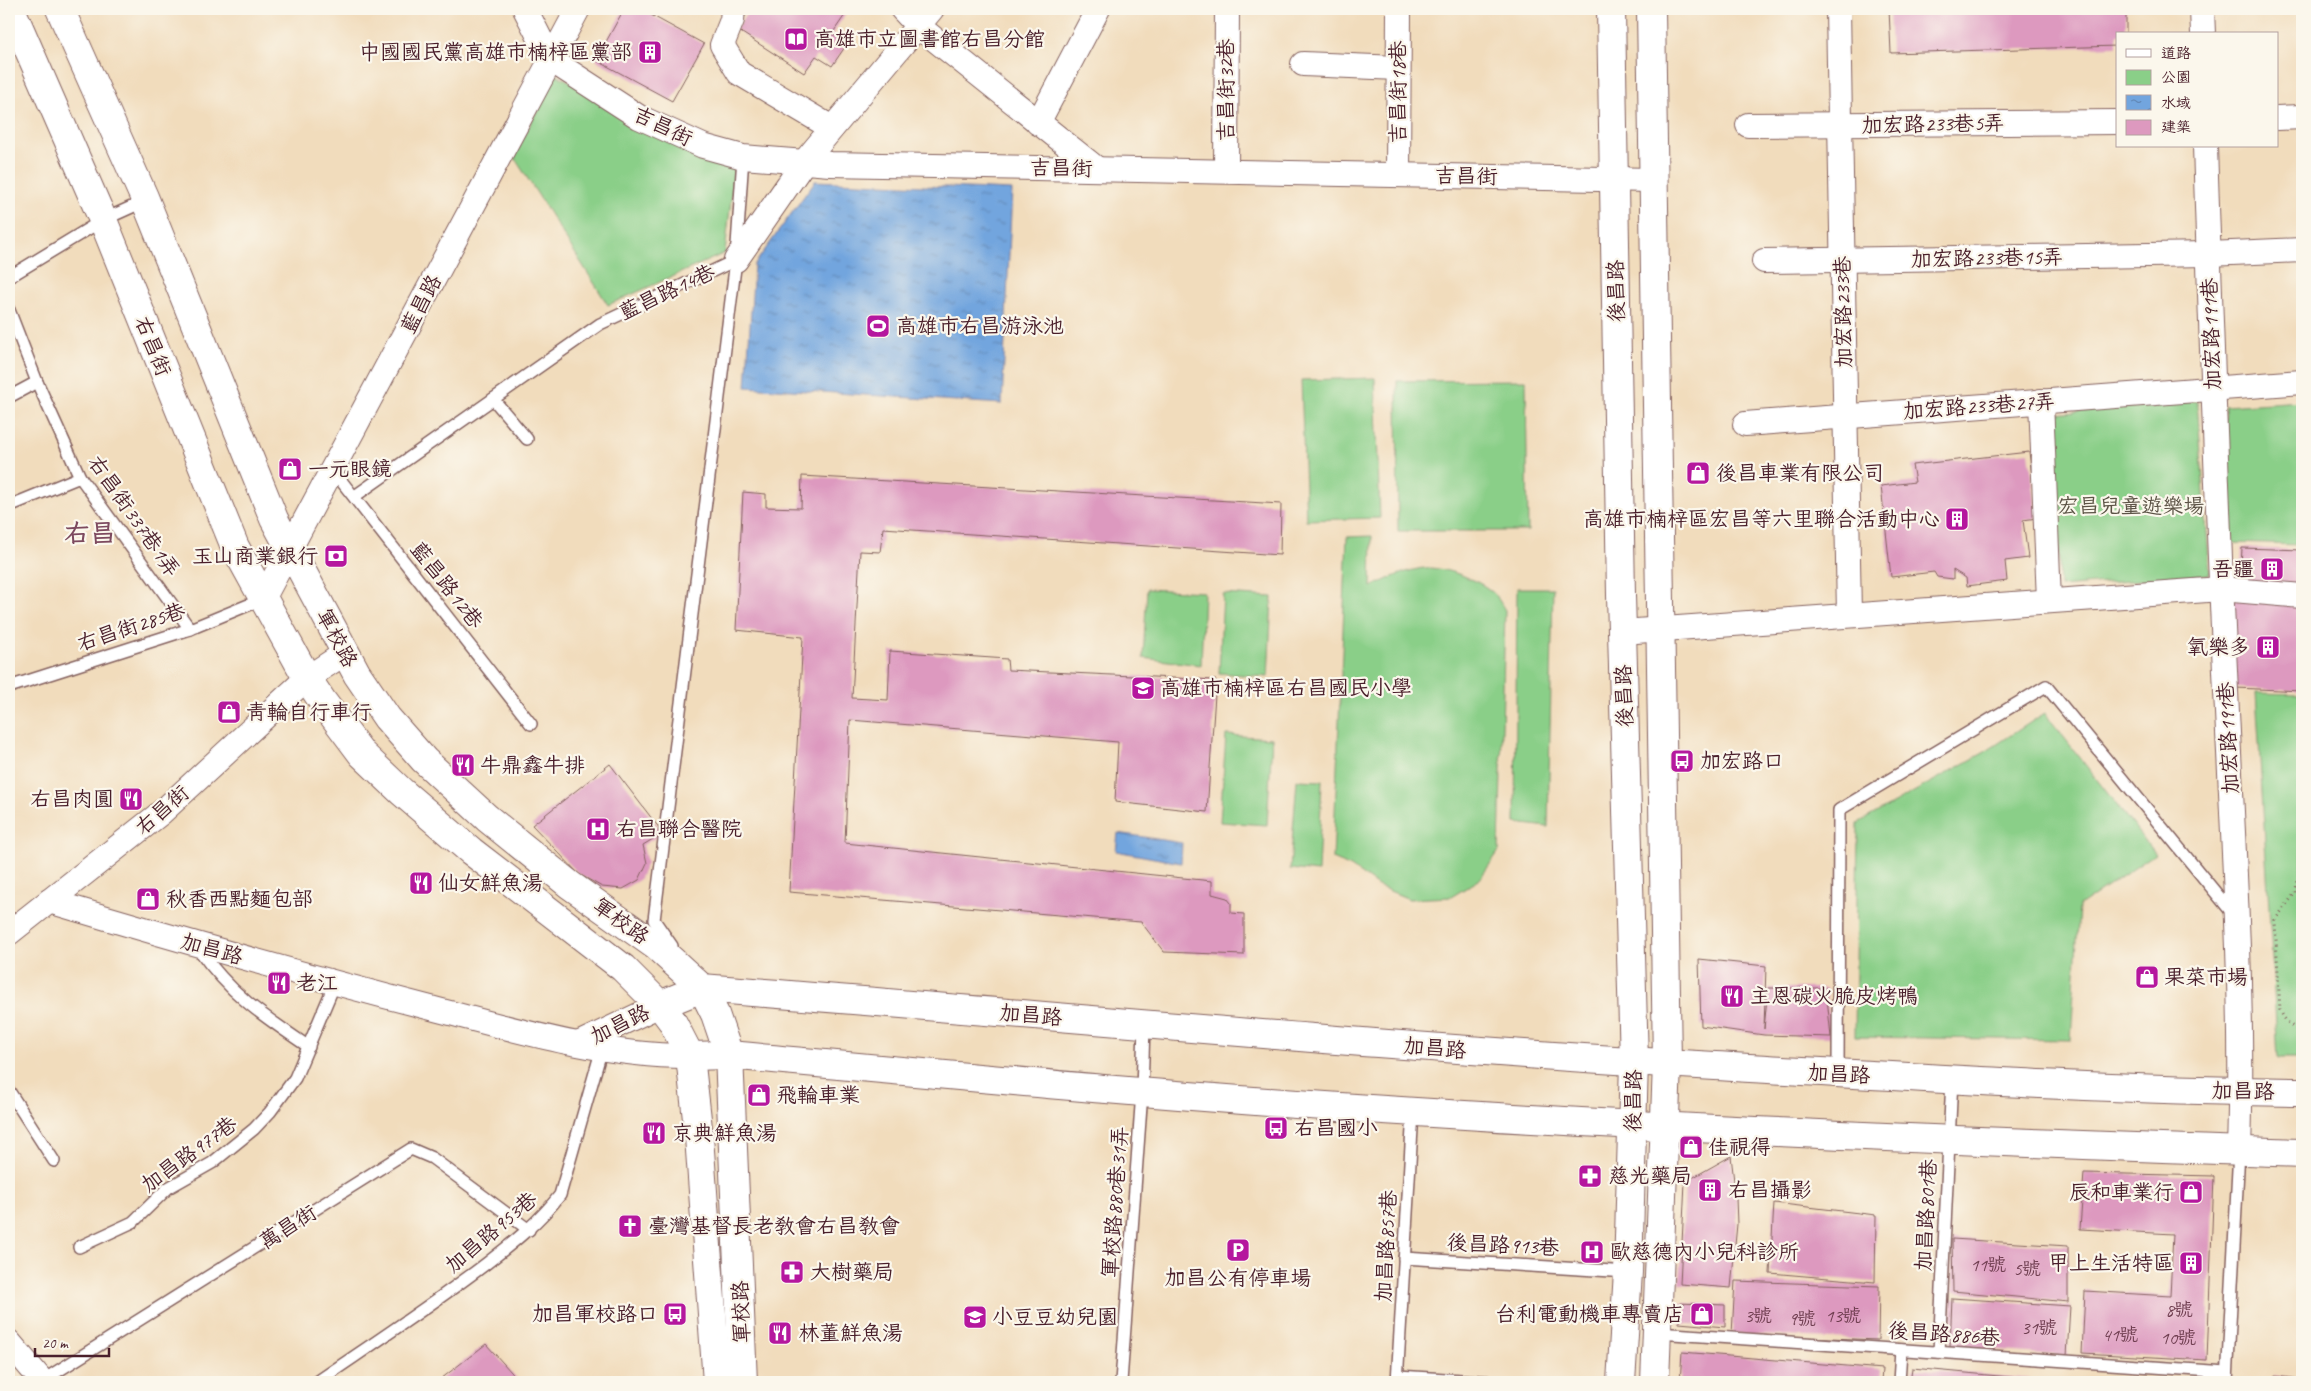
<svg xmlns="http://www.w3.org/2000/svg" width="2311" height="1391" font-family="Caveat,'LXGW WenKai TC',sans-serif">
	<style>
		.green { fill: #8acf88; stroke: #6a775a }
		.water { fill: url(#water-ripples); stroke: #5e6284 }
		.building { fill: #dd99bf }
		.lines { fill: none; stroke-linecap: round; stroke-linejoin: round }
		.lane-casing { stroke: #84615e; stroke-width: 14 }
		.street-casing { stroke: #84615e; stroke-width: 26 }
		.secondary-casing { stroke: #84615e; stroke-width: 30 }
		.primary-casing { stroke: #84615e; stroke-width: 30 }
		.path { stroke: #84615e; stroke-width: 3; stroke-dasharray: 1 4; stroke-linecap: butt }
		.lane { stroke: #fff; stroke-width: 11 }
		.street { stroke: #fff; stroke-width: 24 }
		.secondary { stroke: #fff; stroke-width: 28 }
		.primary { stroke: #fff; stroke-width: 28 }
		.labels { text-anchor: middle; stroke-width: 4.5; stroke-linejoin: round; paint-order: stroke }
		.number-label { font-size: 19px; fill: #6f3e50 }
		.poi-label { font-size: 21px; fill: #4a1f2b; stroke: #fbf7ec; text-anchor: start }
		.street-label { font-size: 21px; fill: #4a1f2b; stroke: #fbf7ec }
		.park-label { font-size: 21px; fill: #5d5447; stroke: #fbf7ec }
		.district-label { font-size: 26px; font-weight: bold; fill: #7d4a5f; stroke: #fbf7ec }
	</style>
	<defs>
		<pattern id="water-ripples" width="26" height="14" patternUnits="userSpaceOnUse" patternTransform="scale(1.25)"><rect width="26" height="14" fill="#72a5de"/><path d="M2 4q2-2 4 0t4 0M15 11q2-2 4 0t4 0" fill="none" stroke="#6086b4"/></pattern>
	</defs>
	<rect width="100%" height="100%" fill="#fbf7ec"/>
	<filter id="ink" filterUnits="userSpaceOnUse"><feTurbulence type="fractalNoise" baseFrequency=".02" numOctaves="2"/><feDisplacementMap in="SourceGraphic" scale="10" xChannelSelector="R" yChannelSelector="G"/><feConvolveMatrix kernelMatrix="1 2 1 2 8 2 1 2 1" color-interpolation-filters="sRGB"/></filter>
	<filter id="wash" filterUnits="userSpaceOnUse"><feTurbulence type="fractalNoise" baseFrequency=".0096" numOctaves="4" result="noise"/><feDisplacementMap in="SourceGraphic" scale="20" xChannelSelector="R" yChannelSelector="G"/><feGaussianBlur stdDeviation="1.12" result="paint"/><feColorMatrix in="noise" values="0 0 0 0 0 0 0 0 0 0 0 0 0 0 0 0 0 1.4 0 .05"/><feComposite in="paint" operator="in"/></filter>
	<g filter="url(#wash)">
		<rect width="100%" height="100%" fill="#f1dcbc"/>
		<g class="green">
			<polygon points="555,74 735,165 725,253 608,305 514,157"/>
			<polygon points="1375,378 1380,518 1306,520 1301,380"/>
			<polygon points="1526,380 1528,531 1398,531 1397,381"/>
			<polygon points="2197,401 2210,574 2060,587 2054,414"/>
			<polygon points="2302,401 2302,545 2230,543 2225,406"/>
			<path d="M1372 536 1371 587C1386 580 1401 572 1418 569 1437 564 1476 578 1491 591 1497 595 1501 604 1505 610L1499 851 1479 880 1451 897 1409 899 1378 886 1351 867 1333 859 1347 537Z"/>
			<polygon points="1517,588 1553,588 1548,827 1515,823"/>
			<polygon points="1147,589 1204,592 1201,665 1143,658"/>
			<polygon points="1223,594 1272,597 1268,677 1219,673"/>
			<polygon points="2256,693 2302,694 2302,1058 2278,1058"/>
			<polygon points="2045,713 2155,854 2079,906 2071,1040 1855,1037 1858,823 1985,752"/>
			<polygon points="1226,735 1272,738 1267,825 1220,822"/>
			<polygon points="1297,780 1322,781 1318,872 1290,869"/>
		</g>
		<g class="water">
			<polygon points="815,181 1012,190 1002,404 746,387 754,265"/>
			<polygon points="1118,833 1182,843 1181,863 1116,851"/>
		</g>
		<g id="blocks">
			<g class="building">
				<polygon points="624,9 640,9 704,44 672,101 596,60"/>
				<polygon points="750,9 849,9 832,34 847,44 832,66 816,56 804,73 736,29"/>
				<polygon points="1889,9 2126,9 2126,34 2117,34 2117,46 1891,53"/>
				<polygon points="2029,452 2037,518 2023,520 2028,558 2005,561 2007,581 1967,586 1966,578 1953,570 1953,579 1937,577 1934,572 1891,577 1881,486 1915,482 1912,465"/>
				<polygon points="802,476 1281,504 1280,555 883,528 880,552 860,551 852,698 888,700 890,651 1007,659 1008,670 1216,680 1207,812 1115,802 1118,742 850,720 845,843 1212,881 1212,894 1227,898 1231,903 1231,913 1244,914 1244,955 1164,952 1141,922 789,892 803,637 736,630 743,492 766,494 766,507 801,508"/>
				<polygon points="2242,548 2302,550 2302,590 2240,587"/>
				<polygon points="2232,599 2302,605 2302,691 2235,688"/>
				<polygon points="610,764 663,833 643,845 647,863 639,880 623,889 602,887 579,874 532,825"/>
				<polygon points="1699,959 1766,966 1764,1029 1768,988 1826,988 1831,1037 1764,1035 1701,1026"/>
				<polygon points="1731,1156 1736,1198 1737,1224 1731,1288 1680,1284 1685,1182"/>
				<polygon points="2084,1173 2214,1176 2207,1360 2082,1353 2085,1291 2170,1296 2173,1234 2080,1229"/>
				<polygon points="1774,1203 1876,1215 1875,1282 1770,1273"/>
				<polygon points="1952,1239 2068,1246 2068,1302 1953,1291"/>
				<polygon points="1735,1281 1879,1286 1878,1340 1732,1334"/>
				<polygon points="1952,1298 2070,1306 2067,1356 1950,1347"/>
				<polygon points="1679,1303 1725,1305 1725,1327 1679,1323"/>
				<polygon points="486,1344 520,1382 437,1382"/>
				<polygon points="1682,1352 1882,1369 1881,1382 1680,1382"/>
				<polygon points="1912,1368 2053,1381 2053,1382 1910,1382"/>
				<polygon points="2274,1376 2302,1379 2302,1382 2278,1382"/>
			</g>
		</g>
	</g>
	<g filter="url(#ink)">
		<use href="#blocks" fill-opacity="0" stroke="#84615e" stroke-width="1"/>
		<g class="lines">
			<g class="lane-casing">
				<g id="lane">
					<polyline points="9,277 103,220 145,201"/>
					<polyline points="9,310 37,382 80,477 190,629"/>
					<polyline points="9,397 37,382"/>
					<polyline points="493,399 527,439"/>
					<polyline points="332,469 531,724"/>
					<polyline points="355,496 600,324 736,260"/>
					<polyline points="9,506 80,477"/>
					<polyline points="9,687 190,629 263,599"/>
					<polyline points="672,946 654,920 736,260 743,157"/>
					<path d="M198 948C231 995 263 1016 309 1047"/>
					<polyline points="1838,1074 1839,810 2046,686 2234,915"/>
					<polyline points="9,1091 54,1161"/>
					<polyline points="79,1247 133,1222 168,1188 212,1163 254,1129 270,1112 295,1078 335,983"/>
					<polyline points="1404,1258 1628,1272"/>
					<polyline points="1658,1333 2227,1372"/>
					<polyline points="1939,1352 1952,1079"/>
					<polyline points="1398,1376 1494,1382"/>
					<polyline points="42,1381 411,1149 432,1158 529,1230"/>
					<path d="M317 1382C374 1343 432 1305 487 1263 514 1242 539 1222 560 1195L602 1048"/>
					<polyline points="1121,1382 1142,1092 1144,1025"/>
					<polyline points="1397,1382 1413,1112"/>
					<polyline points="1899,1382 1901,1350"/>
					<polyline points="2213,1382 2227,1372"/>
					<polyline points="2227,1382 2239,1150"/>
				</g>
			</g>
			<g class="street-casing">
				<g id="street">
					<polyline points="525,9 551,60 639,117 703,146 743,157 830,164 1653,180"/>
					<polyline points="733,9 732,20 722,45 739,73 832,128"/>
					<polyline points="902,9 918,26 1097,169"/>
					<polyline points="1838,9 1849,615"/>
					<polyline points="2202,9 2203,34"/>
					<polyline points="1303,64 1398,68"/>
					<polyline points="2277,118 2302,117"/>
					<polyline points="1038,123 1098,9"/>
					<polyline points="1748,125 2117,122"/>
					<path d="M2205 146C2211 328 2217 509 2226 691 2233 843 2244 997 2239 1150"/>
					<polyline points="1226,171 1227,9"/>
					<polyline points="1398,175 1399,9"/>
					<polyline points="736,260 804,162 932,9"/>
					<polyline points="1764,261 2209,254 2302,250"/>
					<polyline points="2041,401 2049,601"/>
					<polyline points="1745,424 2302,382"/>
					<polyline points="263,599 578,9"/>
					<polyline points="1622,632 2221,589 2302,596"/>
					<path d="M49 901C176 939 303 975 431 1008 512 1029 606 1057 690 1056"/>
					<polyline points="9,933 162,812 307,678 345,653"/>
					<polyline points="580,1043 660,1005"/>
					<polyline points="9,1342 43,1382"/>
				</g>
			</g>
			<g class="secondary-casing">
				<g id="secondary">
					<polyline points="11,9 103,220 235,547 307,678 323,702 362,754 402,792 471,851 623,968 660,1005 672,1021 690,1056 699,1137 717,1382"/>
					<polyline points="60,9 144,197 274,519 357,674 387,718 424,760 487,818 570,885 656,946 702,988 715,1014 729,1055 743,1382"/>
					<path d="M660 1005 702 988C1040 1014 1377 1047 1715 1066 1910 1077 2106 1090 2302 1092"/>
					<path d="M690 1056 729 1055C957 1076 1186 1098 1416 1112 1711 1131 2007 1143 2302 1153"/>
				</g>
			</g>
			<g class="primary-casing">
				<g id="primary">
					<polyline points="1611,9 1621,595 1634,1062 1628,1272 1621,1382"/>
					<polyline points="1651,9 1667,1064 1655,1382"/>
				</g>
			</g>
			<path class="path" d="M2302 862 2295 893 2275 920 2280 1010C2285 1021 2291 1027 2302 1032"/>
			<use href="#lane" class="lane"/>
			<use href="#street" class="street"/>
			<use href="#secondary" class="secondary"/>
			<use href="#primary" class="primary"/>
		</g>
	</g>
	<defs>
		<g id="library-square" transform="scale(1.25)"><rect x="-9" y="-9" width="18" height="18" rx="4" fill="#b5179e" stroke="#fbf7ec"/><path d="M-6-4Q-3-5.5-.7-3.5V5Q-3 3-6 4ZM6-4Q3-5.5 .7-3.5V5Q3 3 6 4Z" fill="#fff"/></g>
		<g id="building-square" transform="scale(1.25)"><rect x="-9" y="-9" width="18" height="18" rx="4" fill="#b5179e" stroke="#fbf7ec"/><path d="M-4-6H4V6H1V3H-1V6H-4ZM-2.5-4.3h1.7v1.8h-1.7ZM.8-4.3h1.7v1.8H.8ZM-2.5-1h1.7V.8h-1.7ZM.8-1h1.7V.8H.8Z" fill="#fff"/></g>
		<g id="stadium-square" transform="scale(1.25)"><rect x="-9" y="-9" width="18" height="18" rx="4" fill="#b5179e" stroke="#fbf7ec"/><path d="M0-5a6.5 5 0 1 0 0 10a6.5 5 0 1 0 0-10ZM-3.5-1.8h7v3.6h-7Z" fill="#fff"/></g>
		<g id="shop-square" transform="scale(1.25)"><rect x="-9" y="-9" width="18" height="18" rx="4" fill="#b5179e" stroke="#fbf7ec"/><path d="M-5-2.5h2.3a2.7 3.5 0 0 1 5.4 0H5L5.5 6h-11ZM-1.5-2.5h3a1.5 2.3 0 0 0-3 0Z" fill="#fff"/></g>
		<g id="bank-square" transform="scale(1.25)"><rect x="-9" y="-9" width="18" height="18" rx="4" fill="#b5179e" stroke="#fbf7ec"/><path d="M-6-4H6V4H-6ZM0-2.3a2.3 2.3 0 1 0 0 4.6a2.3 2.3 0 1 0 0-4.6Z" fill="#fff"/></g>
		<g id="school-square" transform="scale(1.25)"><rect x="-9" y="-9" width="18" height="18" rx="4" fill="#b5179e" stroke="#fbf7ec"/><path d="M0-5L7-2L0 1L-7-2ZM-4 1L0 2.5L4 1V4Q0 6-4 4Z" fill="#fff"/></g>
		<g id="bus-square" transform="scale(1.25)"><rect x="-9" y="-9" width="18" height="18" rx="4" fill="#b5179e" stroke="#fbf7ec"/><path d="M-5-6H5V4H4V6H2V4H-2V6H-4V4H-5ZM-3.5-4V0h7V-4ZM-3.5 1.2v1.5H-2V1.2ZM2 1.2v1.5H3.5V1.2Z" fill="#fff"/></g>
		<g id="restaurant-square" transform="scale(1.25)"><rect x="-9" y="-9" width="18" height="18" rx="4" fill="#b5179e" stroke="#fbf7ec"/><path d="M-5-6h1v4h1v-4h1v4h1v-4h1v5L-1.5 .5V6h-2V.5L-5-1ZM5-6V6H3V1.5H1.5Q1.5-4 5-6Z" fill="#fff"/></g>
		<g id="hospital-square" transform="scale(1.25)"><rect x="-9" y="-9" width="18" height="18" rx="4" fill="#b5179e" stroke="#fbf7ec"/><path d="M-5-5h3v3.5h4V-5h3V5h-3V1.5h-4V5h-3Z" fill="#fff"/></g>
		<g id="pharmacy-square" transform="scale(1.25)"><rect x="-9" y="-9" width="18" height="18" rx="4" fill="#b5179e" stroke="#fbf7ec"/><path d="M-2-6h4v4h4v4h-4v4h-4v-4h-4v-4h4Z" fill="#fff"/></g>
		<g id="church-square" transform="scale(1.25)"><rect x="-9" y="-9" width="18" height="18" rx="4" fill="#b5179e" stroke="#fbf7ec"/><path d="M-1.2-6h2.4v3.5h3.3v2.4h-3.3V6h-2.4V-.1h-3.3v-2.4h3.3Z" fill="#fff"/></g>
		<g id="parking-square" transform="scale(1.25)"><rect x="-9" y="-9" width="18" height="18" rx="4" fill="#b5179e" stroke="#fbf7ec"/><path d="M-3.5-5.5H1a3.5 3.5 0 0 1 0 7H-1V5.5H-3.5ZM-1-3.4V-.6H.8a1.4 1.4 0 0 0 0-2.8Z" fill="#fff"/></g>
	</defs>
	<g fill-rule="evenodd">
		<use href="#library-square" x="796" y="39"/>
		<use href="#building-square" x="650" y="52"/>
		<use href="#stadium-square" x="878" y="326"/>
		<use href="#shop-square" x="290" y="469"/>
		<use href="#shop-square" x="1698" y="473"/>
		<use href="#building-square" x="1957" y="519"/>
		<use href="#bank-square" x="336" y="556"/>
		<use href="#building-square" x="2272" y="569"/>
		<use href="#building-square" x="2268" y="647"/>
		<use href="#school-square" x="1143" y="688"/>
		<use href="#shop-square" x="229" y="712"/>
		<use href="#bus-square" x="1682" y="761"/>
		<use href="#restaurant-square" x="463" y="765"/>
		<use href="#restaurant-square" x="131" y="799"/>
		<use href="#hospital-square" x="598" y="829"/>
		<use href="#restaurant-square" x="421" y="883"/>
		<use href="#shop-square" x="148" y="899"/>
		<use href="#shop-square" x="2147" y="977"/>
		<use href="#restaurant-square" x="279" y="983"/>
		<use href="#restaurant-square" x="1732" y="996"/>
		<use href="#shop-square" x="759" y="1095"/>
		<use href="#bus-square" x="1276" y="1128"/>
		<use href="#restaurant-square" x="654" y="1133"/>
		<use href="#shop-square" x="1691" y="1147"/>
		<use href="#pharmacy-square" x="1590" y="1176"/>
		<use href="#building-square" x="1710" y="1190"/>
		<use href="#shop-square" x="2191" y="1192"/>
		<use href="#church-square" x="630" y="1226"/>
		<use href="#parking-square" x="1238" y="1250"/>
		<use href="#hospital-square" x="1592" y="1252"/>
		<use href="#building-square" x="2191" y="1263"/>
		<use href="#pharmacy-square" x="792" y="1272"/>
		<use href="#bus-square" x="675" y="1314"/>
		<use href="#shop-square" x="1702" y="1314"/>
		<use href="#school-square" x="975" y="1317"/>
		<use href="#restaurant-square" x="780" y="1333"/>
	</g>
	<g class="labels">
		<g class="number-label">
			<text x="1988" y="1271">11號</text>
			<text x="2027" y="1275">5號</text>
			<text x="2179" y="1316">8號</text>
			<text x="1758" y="1322">3號</text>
			<text x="1843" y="1322">13號</text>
			<text x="1802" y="1325">9號</text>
			<text x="2039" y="1334">31號</text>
			<text x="2120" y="1341">41號</text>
			<text x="2178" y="1344">10號</text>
		</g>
		<g class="poi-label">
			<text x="814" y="46">高雄市立圖書館右昌分館</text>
			<text x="632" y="59" text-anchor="end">中國國民黨高雄市楠梓區黨部</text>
			<text x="896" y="333">高雄市右昌游泳池</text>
			<text x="308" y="476">一元眼鏡</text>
			<text x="1716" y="480">後昌車業有限公司</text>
			<text x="1940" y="526" text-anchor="end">高雄市楠梓區宏昌等六里聯合活動中心</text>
			<text x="318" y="563" text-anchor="end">玉山商業銀行</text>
			<text x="2254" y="576" text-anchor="end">吾疆</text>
			<text x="2250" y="654" text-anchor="end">氧樂多</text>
			<text x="1160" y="695">高雄市楠梓區右昌國民小學</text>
			<text x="246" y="719">青輪自行車行</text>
			<text x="1700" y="768">加宏路口</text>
			<text x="480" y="772">牛鼎鑫牛排</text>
			<text x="114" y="806" text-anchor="end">右昌肉圓</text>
			<text x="616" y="836">右昌聯合醫院</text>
			<text x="438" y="890">仙女鮮魚湯</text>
			<text x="166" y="906">秋香西點麵包部</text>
			<text x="2164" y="984">果菜市場</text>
			<text x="296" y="990">老江</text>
			<text x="1750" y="1003">主恩碳火脆皮烤鴨</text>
			<text x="776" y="1102">飛輪車業</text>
			<text x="1294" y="1135">右昌國小</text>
			<text x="672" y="1140">京典鮮魚湯</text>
			<text x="1708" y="1154">佳視得</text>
			<text x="1608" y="1183">慈光藥局</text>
			<text x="1728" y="1197">右昌攝影</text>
			<text x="2174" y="1199" text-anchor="end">辰和車業行</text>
			<text x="648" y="1233">臺灣基督長老教會右昌教會</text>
			<text x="1610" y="1259">歐慈德內小兒科診所</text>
			<text x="2174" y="1270" text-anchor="end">甲上生活特區</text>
			<text x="810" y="1279">大樹藥局</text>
			<text x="1238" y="1285" text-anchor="middle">加昌公有停車場</text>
			<text x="658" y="1321" text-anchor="end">加昌軍校路口</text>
			<text x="1684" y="1321" text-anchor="end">台利電動機車專賣店</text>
			<text x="992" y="1324">小豆豆幼兒園</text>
			<text x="798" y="1340">林董鮮魚湯</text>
		</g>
		<g class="street-label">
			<text transform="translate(1226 90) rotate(-90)" y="7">吉昌街32巷</text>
			<text transform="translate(1398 92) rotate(-90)" y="7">吉昌街18巷</text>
			<text transform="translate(1933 124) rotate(-1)" y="7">加宏路233巷5弄</text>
			<text transform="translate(663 126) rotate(26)" y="7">吉昌街</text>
			<text transform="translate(1061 168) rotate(1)" y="7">吉昌街</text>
			<text transform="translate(1466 176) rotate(1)" y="7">吉昌街</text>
			<text transform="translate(1987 258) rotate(-1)" y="7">加宏路233巷15弄</text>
			<text transform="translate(1616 291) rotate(-91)" y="7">後昌路</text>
			<text transform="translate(667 292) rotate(-25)" y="7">藍昌路14巷</text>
			<text transform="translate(421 304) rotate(-62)" y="7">藍昌路</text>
			<text transform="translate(1843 312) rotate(-91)" y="7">加宏路233巷</text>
			<text transform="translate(2211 334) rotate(-92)" y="7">加宏路191巷</text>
			<text transform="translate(153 346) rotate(68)" y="7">右昌街</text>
			<text transform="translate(1979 406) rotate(-4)" y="7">加宏路233巷27弄</text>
			<text transform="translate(134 516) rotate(55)" y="7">右昌街337巷1弄</text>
			<text transform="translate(447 585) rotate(52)" y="7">藍昌路12巷</text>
			<text transform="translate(131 627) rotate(-18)" y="7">右昌街285巷</text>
			<text transform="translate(337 638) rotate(62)" y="7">軍校路</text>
			<text transform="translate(1624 696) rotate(-92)" y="7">後昌路</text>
			<text transform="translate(2228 738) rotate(-93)" y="7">加宏路191巷</text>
			<text transform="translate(162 810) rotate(-41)" y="7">右昌街</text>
			<text transform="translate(621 921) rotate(36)" y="7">軍校路</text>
			<text transform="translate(212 949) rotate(16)" y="7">加昌路</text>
			<text transform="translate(1031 1015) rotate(5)" y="7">加昌路</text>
			<text transform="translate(620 1024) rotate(-26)" y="7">加昌路</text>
			<text transform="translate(1435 1048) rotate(5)" y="7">加昌路</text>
			<text transform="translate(1839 1074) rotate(3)" y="7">加昌路</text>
			<text transform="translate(2243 1091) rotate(1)" y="7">加昌路</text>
			<text transform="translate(1633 1101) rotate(-89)" y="7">後昌路</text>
			<text transform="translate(189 1154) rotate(-36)" y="7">加昌路977巷</text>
			<text transform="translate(1115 1202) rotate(-86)" y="7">軍校路880巷31弄</text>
			<text transform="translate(1926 1215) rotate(-87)" y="7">加昌路801巷</text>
			<text transform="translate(288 1227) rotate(-32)" y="7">萬昌街</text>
			<text transform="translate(491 1232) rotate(-40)" y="7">加昌路953巷</text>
			<text transform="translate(1503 1245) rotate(3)" y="7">後昌路913巷</text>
			<text transform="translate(1386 1246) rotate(-87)" y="7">加昌路857巷</text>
			<text transform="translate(741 1312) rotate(-92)" y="7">軍校路</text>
			<text transform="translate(1944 1334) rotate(4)" y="7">後昌路886巷</text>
		</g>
		<g class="park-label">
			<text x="2131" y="513">宏昌兒童遊樂場</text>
		</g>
		<g class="district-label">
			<text x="90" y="542">右昌</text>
		</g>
	</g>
	<rect width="2311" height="1391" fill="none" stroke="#fbf7ec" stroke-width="30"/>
	<rect x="2116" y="32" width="162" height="115" fill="#fbf7ec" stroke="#b4a19f"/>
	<rect x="2126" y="49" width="25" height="8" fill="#ffffff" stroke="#b4a19f"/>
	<text x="2161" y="58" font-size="15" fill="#4a1f2b">道路</text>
	<rect x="2126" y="70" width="25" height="15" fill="#8acf88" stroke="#b4a19f"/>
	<text x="2161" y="82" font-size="15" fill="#4a1f2b">公園</text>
	<rect x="2126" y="95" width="25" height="15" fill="url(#water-ripples)" stroke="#b4a19f"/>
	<text x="2161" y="108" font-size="15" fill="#4a1f2b">水域</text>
	<rect x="2126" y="120" width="25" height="15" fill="#dd99bf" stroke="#b4a19f"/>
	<text x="2161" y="132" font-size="15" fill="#4a1f2b">建築</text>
	<path d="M35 1348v8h74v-8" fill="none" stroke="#4a1f2b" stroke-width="2.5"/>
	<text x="42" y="1348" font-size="15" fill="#4a1f2b" stroke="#fbf7ec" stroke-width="4" paint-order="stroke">20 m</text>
</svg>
